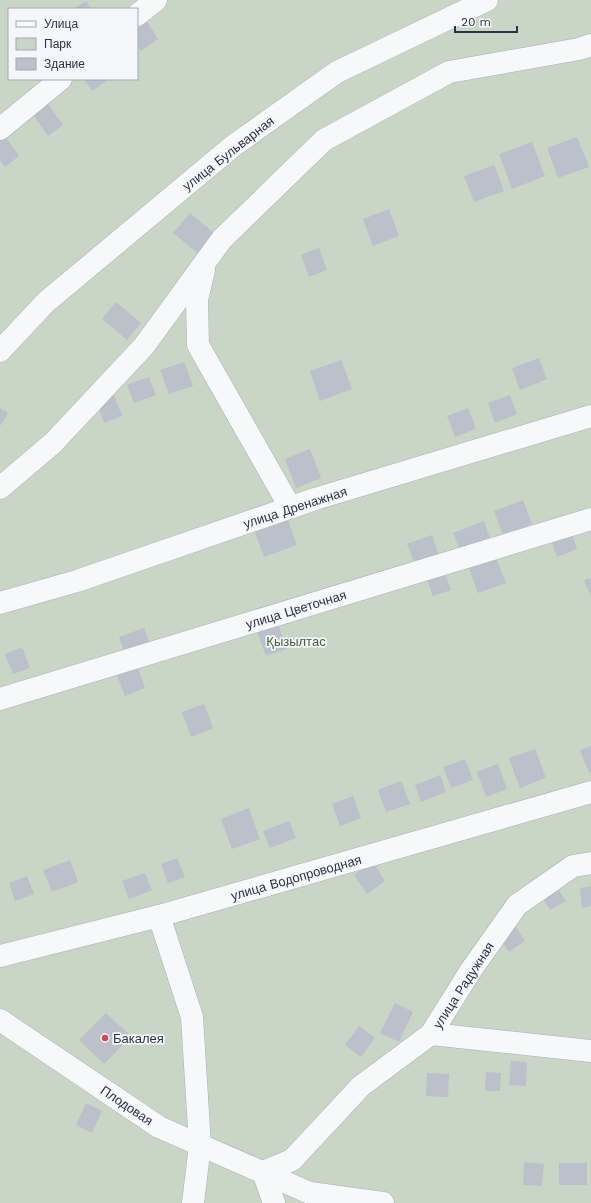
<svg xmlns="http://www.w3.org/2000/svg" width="591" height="1203" font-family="'Work Sans',sans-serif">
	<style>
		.green { fill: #c9d6c5; fill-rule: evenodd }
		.building { fill: #bbc0ca }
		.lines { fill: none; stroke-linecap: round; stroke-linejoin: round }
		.minor-casing { stroke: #a9aeb7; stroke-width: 23 }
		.minor { stroke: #f7f8fa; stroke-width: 22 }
		.poi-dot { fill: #d1495b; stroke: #f4f6f9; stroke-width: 1.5 }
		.labels { text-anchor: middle; stroke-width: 3.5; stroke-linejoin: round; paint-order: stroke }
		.street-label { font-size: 13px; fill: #2b3445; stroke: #f4f6f9 }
		.park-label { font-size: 13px; fill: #3f6138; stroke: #f4f6f9 }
		.poi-label { font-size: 13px; fill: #2b3445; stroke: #f4f6f9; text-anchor: start }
	</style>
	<rect width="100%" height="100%" fill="#e4e7ec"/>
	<path class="green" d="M0 0H591V1203H0ZM9 9H137V79H9Z"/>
	<g class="building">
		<polygon points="86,1 91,9 73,9"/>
		<polygon points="147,22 158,39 141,51 137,45 137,28"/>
		<polygon points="84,79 105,79 106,81 92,91"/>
		<polygon points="48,104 63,125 48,136 33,115"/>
		<polygon points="5,136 19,156 5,167 0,160 0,139"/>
		<polygon points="577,137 589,167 558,178 547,148"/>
		<polygon points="532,142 545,176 512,189 499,154"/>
		<polygon points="494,165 504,191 474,202 464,176"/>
		<polygon points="389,209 399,236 373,246 363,219"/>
		<polygon points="190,213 216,235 199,254 173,233"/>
		<polygon points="319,248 327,270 309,277 301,255"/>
		<polygon points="116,302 141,323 127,340 102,319"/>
		<polygon points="539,358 547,379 520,390 512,368"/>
		<polygon points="341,360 352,389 320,401 310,371"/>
		<polygon points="184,362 193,386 169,394 160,370"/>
		<polygon points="149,377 156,395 134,403 127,385"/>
		<polygon points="114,395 122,416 104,423 97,402"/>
		<polygon points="510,395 517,414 495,423 488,403"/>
		<polygon points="0,408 8,413 0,426"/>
		<polygon points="468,408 476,429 455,437 447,416"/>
		<polygon points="310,449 321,478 296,488 285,459"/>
		<polygon points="523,500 532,524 503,535 494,511"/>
		<polygon points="286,515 297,545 264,557 253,527"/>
		<polygon points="484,521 490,538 460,550 453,533"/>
		<polygon points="571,532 577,549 557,557 551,540"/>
		<polygon points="432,535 439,556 415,565 407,544"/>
		<polygon points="496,558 506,583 478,593 469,568"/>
		<polygon points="445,573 451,590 433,596 427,580"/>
		<polygon points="591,578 591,597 584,580"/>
		<polygon points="278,624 287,649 266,656 257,632"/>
		<polygon points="144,628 151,647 126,656 119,637"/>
		<polygon points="22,647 30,668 13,674 5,654"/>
		<polygon points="138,668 145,688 125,696 117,676"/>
		<polygon points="204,704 213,728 191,737 182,712"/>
		<polygon points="591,746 591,772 589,773 580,750"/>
		<polygon points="535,749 546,778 520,788 509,758"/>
		<polygon points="465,759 473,780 451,788 443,767"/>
		<polygon points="498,764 507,789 486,797 477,772"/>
		<polygon points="440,775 446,792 421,802 415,785"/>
		<polygon points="401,781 410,804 386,812 378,790"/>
		<polygon points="353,796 361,818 340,826 332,804"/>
		<polygon points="249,808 260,839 232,849 221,819"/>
		<polygon points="289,821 296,838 270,848 263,831"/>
		<polygon points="177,858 185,877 168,883 161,864"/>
		<polygon points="70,860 78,882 52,892 43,870"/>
		<polygon points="373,862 385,881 367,894 354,875"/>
		<polygon points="145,873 152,890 129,899 122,881"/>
		<polygon points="27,876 34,894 15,901 9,883"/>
		<polygon points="591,886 591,906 582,908 580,888"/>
		<polygon points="559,890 566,901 550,910 543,899"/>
		<polygon points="514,924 525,941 509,952 497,935"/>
		<polygon points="395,1003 413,1012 399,1042 380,1033"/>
		<polygon points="106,1013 131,1036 104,1064 79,1040"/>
		<polygon points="359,1026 375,1038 361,1057 345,1045"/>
		<polygon points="511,1061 527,1062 526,1086 509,1085"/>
		<polygon points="486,1072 501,1073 500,1091 485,1091"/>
		<polygon points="427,1073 449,1074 448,1097 426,1096"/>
		<polygon points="86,1103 102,1111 92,1133 76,1125"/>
		<polygon points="524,1162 544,1164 542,1186 523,1185"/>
		<rect x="559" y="1163" width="28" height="22"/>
	</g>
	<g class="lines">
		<g class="minor-casing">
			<g id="minor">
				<polyline points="137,15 156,0"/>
				<polyline points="0,129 61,79"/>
				<polyline points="204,270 197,300 198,345 290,507"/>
				<polyline points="0,351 46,302 233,146 337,72 487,0"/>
				<polyline points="0,488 53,443 144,346 222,239 324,140 449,72 579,49 591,45"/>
				<polyline points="0,603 77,581 315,499 591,416"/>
				<polyline points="0,699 591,519"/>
				<polyline points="159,916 192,1017 200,1145 193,1203"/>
				<polyline points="0,956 159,916 591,792"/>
				<polyline points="0,1020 159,1127 310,1193 383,1203"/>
				<polyline points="431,1034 591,1051"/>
				<polyline points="263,1172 292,1160 361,1086 431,1034 471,970 517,905 573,866 591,863"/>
				<polyline points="263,1172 274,1203"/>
			</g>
		</g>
		<use href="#minor" class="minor"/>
	</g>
	<circle class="poi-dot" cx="105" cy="1038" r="4"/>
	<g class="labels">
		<g class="street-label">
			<text transform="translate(228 153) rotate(-38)" y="5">улица Бульварная</text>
			<text transform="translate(295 507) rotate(-18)" y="5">улица Дренажная</text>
			<text transform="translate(296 609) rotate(-17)" y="5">улица Цветочная</text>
			<text transform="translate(296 877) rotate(-16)" y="5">улица Водопроводная</text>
			<text transform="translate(463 985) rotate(-57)" y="5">улица Радужная</text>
			<text transform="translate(127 1105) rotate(34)" y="5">Плодовая</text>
		</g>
		<g class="park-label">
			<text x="296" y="646">Қызылтас</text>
		</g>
		<g class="poi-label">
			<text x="113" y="1043">Бакалея</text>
		</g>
	</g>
	<rect x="8" y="8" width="130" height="72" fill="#f4f6f9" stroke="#a4a8b1"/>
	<rect x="16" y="21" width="20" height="6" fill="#f7f8fa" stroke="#a4a8b1"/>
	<text x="44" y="28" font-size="12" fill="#2b3445">Улица</text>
	<rect x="16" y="38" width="20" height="12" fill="#c9d6c5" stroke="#a4a8b1"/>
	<text x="44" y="48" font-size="12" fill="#2b3445">Парк</text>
	<rect x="16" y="58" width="20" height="12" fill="#bbc0ca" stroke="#a4a8b1"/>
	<text x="44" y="68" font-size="12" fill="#2b3445">Здание</text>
	<path d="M455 26v6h62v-6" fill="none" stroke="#2b3445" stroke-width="2"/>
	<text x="461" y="26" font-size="12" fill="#2b3445" stroke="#f4f6f9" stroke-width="3" paint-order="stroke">20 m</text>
</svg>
